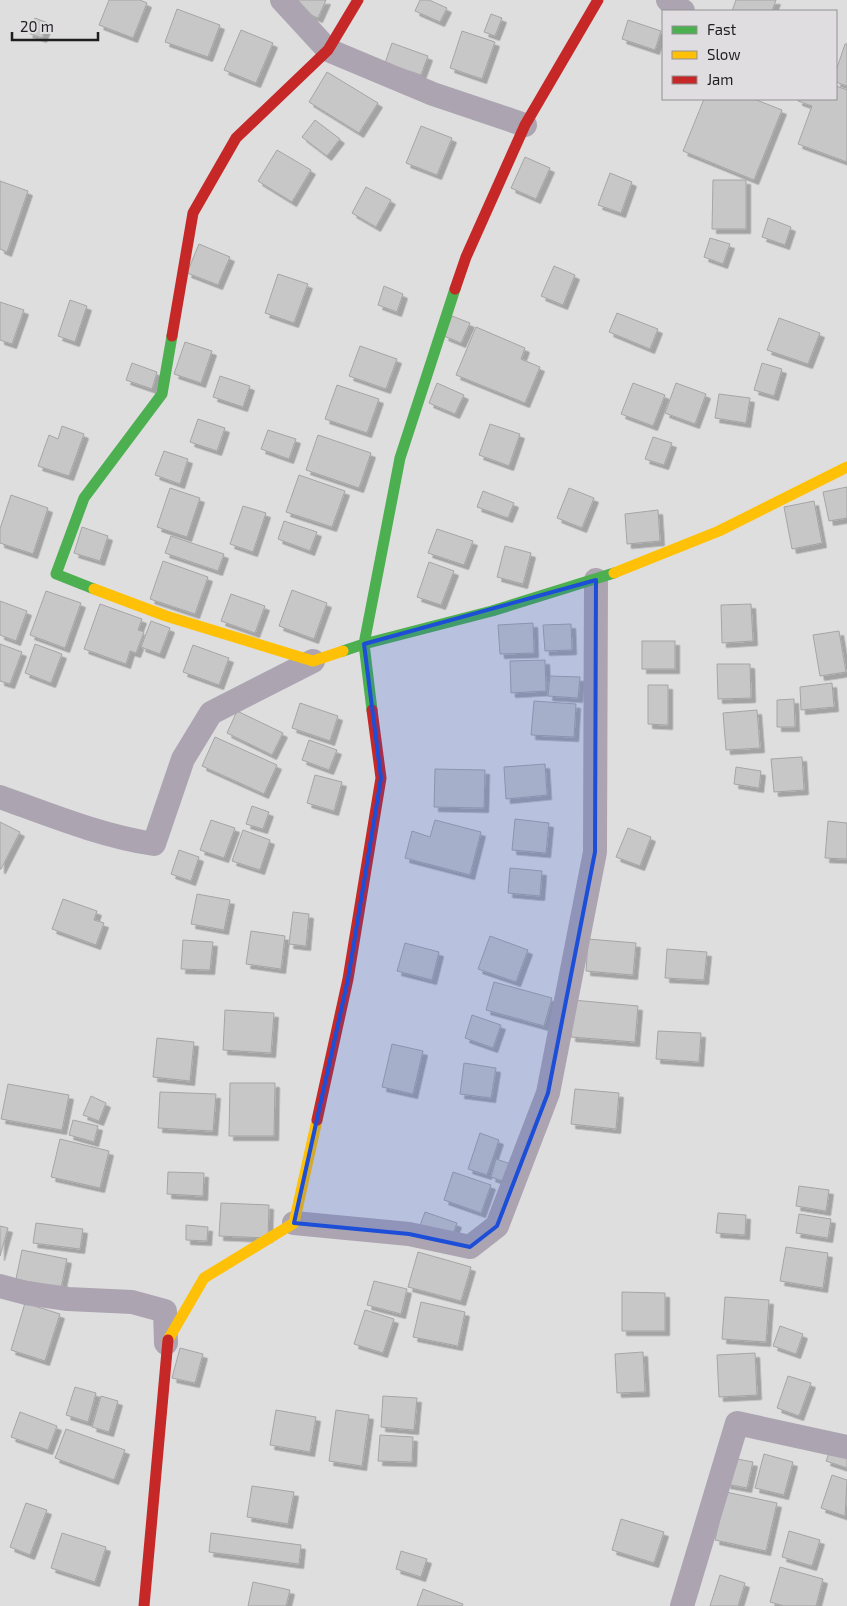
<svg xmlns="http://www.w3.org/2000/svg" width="847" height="1606" font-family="'Exo 2',sans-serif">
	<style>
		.building { fill: #c7c7c7; stroke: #a6a5a6; filter: url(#shadow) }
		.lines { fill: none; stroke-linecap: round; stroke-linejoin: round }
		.street { stroke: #aca5b1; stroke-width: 24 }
		.fast { stroke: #4caf50; stroke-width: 11 }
		.slow { stroke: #ffc107; stroke-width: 11 }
		.jam { stroke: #c62828; stroke-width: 11 }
		.marked { fill: #1d4ed8; fill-opacity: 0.2; stroke: #1d4ed8; stroke-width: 4; stroke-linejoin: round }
	</style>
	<defs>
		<filter id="shadow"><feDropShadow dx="4.5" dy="4.5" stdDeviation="0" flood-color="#0004"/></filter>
	</defs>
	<rect width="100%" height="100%" fill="#dfdedf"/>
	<g class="building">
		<polygon points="109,0 140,0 147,3 133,38 99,25"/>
		<polygon points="294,0 326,0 318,18 291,7"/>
		<polygon points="420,0 429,0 447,8 440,22 415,11"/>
		<polygon points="736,0 776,0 772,11 732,11"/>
		<polygon points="177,9 220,25 208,57 165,42"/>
		<polygon points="491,14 502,18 495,36 484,32"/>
		<polygon points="35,18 48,23 42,38 28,33"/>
		<polygon points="628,20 661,31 655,50 622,39"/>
		<polygon points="241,30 273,43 256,83 224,70"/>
		<polygon points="462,31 495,42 482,79 450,68"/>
		<polygon points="392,43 428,56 421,75 385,63"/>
		<polygon points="845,44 847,44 847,86 836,82 836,71"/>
		<polygon points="327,72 378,103 359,133 309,102"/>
		<polygon points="836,86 847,90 847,162 798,144 812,106 798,101 798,99 836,99"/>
		<polygon points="704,99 754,99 782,110 754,180 683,151"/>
		<polygon points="315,120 340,139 327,156 302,137"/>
		<polygon points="421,126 452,138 437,175 406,163"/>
		<polygon points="277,150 311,170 292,202 258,181"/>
		<polygon points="525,157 550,168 536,199 511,188"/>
		<polygon points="610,173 632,182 621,213 598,205"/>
		<polygon points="713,180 746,180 746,229 712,229"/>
		<polygon points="0,181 28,191 7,252 0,249"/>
		<polygon points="366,187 391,200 376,227 352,213"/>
		<polygon points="768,218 791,227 785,245 762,237"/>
		<polygon points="710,238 730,244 723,264 704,257"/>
		<polygon points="199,244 230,257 218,285 187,273"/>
		<polygon points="554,266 575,275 563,305 541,296"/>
		<polygon points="278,274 308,284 294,323 265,313"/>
		<polygon points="384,286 403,294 397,312 378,305"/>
		<polygon points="70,300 87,306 75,342 58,336"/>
		<polygon points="0,302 24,310 12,344 0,340"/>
		<polygon points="617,313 658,329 650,349 609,332"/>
		<polygon points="452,316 470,323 461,343 444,336"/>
		<polygon points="779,318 820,333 808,364 767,350"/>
		<polygon points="476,327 525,348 521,359 540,367 525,403 456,375"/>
		<polygon points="185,342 212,351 201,383 174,374"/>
		<polygon points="360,346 397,359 386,389 349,376"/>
		<polygon points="132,363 157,372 152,389 126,380"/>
		<polygon points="762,363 782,369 774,396 754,390"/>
		<polygon points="220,376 250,386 243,407 213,397"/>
		<polygon points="437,383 464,395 455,414 429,403"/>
		<polygon points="633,383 665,395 653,426 621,414"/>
		<polygon points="676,383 706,394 695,424 665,413"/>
		<polygon points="337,385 379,399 367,433 325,419"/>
		<polygon points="719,394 750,398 746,423 715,418"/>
		<polygon points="198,419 225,428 217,451 190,442"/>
		<polygon points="490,424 520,434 509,466 479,455"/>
		<polygon points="62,426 84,434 69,476 38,466 49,435 58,439"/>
		<polygon points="268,430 296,439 289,459 261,449"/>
		<polygon points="318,435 371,453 359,488 306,470"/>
		<polygon points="653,437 672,443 664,465 645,459"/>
		<polygon points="164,451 188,459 180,484 155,475"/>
		<polygon points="299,475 345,491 332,527 286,512"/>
		<polygon points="847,487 847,518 829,521 823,492"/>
		<polygon points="170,488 200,498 187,537 157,527"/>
		<polygon points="569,488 594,498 582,528 557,518"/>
		<polygon points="483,491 514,503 508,518 477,507"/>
		<polygon points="11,495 48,508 33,554 0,543 0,529"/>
		<polygon points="814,501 822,543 792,549 784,507"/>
		<polygon points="243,506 266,513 253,552 230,544"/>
		<polygon points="658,510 660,541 627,544 625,514"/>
		<polygon points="284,521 317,532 310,551 278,539"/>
		<polygon points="82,527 108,536 100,561 74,553"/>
		<polygon points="437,529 473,541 464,565 428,553"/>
		<polygon points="171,536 224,554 218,571 165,553"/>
		<polygon points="505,546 531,553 523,584 497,577"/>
		<polygon points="163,561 208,577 195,614 150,599"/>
		<polygon points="429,562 454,571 441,605 417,597"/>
		<polygon points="292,590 327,603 314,639 279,626"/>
		<polygon points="46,591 81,603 65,648 30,635"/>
		<polygon points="231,594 265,606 255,633 221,621"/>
		<polygon points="0,601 27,611 16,641 0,635"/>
		<polygon points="100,604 142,619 138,630 144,632 136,653 130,651 126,664 84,649"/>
		<polygon points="751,604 753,641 722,643 721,605"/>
		<polygon points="151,621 170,628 160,654 141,647"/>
		<polygon points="533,623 534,653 500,654 498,625"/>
		<polygon points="571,624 572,650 545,651 543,625"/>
		<polygon points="839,631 846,672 820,676 813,635"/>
		<rect x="642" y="641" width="33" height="28"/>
		<polygon points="0,644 22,652 10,684 0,681"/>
		<polygon points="35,644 62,654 51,683 25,673"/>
		<polygon points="193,645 229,658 219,685 183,672"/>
		<polygon points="545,660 546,691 511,693 510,661"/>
		<polygon points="717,664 750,664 751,698 718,699"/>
		<polygon points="550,676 580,677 578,698 548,696"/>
		<polygon points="832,683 834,707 801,710 800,687"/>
		<polygon points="648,685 668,685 668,725 648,724"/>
		<polygon points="794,699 795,727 777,727 777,700"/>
		<polygon points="534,701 576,704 574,737 531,735"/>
		<polygon points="300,703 338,716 330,741 292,728"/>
		<polygon points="757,710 760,748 726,750 723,713"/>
		<polygon points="237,711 283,733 272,755 227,733"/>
		<polygon points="215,737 277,765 264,794 202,766"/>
		<polygon points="309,740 337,750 329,770 302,760"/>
		<polygon points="802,757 804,790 774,792 771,759"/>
		<polygon points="545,764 547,795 506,799 504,767"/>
		<polygon points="736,767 761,771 759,788 734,784"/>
		<polygon points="435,769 485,770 484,808 434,807"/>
		<polygon points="315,775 342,782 334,811 307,803"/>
		<polygon points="252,806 269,812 263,829 246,824"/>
		<polygon points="515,819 549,823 546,853 512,850"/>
		<polygon points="211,820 235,828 224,858 200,850"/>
		<polygon points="435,820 481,832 470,875 405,858 412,831 430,837"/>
		<polygon points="828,821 847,823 847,859 825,858"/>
		<polygon points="0,822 20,832 1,869 0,869"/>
		<polygon points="628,828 651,837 640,866 616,857"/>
		<polygon points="243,830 270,840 260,870 232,861"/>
		<polygon points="179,850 199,857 191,881 171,874"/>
		<polygon points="510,868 542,871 540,896 508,893"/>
		<polygon points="197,894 230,900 224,930 191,924"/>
		<polygon points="63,899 97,911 94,920 104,923 96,945 52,929"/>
		<polygon points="293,912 309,914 306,946 289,944"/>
		<polygon points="251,931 285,936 281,969 246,964"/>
		<polygon points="490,936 528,950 516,982 478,969"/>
		<polygon points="588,939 636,943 633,975 586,971"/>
		<polygon points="183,940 213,942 210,970 181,969"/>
		<polygon points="405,943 439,952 432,980 397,971"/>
		<polygon points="667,949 707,952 704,980 665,978"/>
		<polygon points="494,982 552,998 544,1026 486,1010"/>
		<polygon points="573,1000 638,1006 635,1042 571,1037"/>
		<polygon points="225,1010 274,1013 271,1053 223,1050"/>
		<polygon points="472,1015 501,1025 493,1048 465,1038"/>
		<polygon points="658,1031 701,1033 699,1062 656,1059"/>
		<polygon points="157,1038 194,1042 190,1081 153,1077"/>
		<polygon points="392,1044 423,1051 413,1094 382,1087"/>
		<polygon points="464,1063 496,1068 491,1098 460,1094"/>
		<polygon points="230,1083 275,1083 274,1136 229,1136"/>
		<polygon points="8,1084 69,1095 62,1130 1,1119"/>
		<polygon points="575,1089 619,1093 616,1129 571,1124"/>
		<polygon points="160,1092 216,1094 213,1131 158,1128"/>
		<polygon points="91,1096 106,1103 99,1121 83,1115"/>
		<polygon points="73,1120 98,1126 94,1142 69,1135"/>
		<polygon points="480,1133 499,1140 487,1175 468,1169"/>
		<polygon points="60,1139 109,1151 100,1188 51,1177"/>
		<polygon points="496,1159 514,1165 508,1183 491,1177"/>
		<polygon points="168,1172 204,1173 203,1196 167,1194"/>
		<polygon points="453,1172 491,1185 481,1213 444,1200"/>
		<polygon points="799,1186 829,1190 826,1211 796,1206"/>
		<polygon points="221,1203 269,1205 268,1238 219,1236"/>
		<polygon points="425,1212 457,1223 451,1239 419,1228"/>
		<polygon points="718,1213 746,1215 745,1235 716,1233"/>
		<polygon points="799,1214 831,1219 828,1238 796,1233"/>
		<polygon points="36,1223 83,1229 80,1249 33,1243"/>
		<polygon points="186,1225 208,1227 207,1241 186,1240"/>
		<polygon points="0,1226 8,1228 0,1256"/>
		<polygon points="786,1247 828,1253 823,1288 780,1281"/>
		<polygon points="22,1250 67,1259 61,1288 16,1279"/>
		<polygon points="418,1252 471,1267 461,1301 408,1287"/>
		<polygon points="374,1281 407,1289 401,1314 367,1305"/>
		<polygon points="622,1292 665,1293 665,1331 622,1331"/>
		<polygon points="725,1297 769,1300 766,1342 722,1339"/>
		<polygon points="421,1302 465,1312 458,1346 413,1337"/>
		<polygon points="25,1303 60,1314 45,1361 11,1350"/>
		<polygon points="365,1310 394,1319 383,1353 354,1344"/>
		<polygon points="780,1326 803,1334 796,1354 773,1346"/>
		<polygon points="180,1348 203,1354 195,1383 172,1378"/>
		<polygon points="643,1352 645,1392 617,1393 615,1354"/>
		<polygon points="755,1353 757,1395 719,1397 717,1355"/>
		<polygon points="788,1376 811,1383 799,1416 777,1408"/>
		<polygon points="75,1387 96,1393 88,1422 66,1415"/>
		<polygon points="101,1396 118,1401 109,1432 92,1427"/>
		<polygon points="383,1396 417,1398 414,1430 381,1427"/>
		<polygon points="276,1410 316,1417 310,1452 270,1445"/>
		<polygon points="336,1410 369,1415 362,1466 329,1461"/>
		<polygon points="20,1412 57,1426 48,1450 11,1437"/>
		<polygon points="66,1429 125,1450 114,1480 55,1458"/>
		<polygon points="380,1435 413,1437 412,1462 378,1461"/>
		<polygon points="832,1446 847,1451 847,1468 826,1461"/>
		<polygon points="764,1454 793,1462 784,1495 755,1488"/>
		<polygon points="732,1458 753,1462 747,1488 726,1484"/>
		<polygon points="832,1475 847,1480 845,1516 821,1508"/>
		<polygon points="252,1486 294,1492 288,1524 247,1517"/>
		<polygon points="726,1492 777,1503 766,1551 715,1540"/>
		<polygon points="26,1503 47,1510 30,1555 10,1547"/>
		<polygon points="621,1519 664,1532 654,1563 612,1550"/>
		<polygon points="789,1531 820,1540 812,1566 782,1557"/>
		<polygon points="62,1533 106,1547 95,1582 51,1568"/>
		<polygon points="211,1533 301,1545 299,1564 209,1552"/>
		<polygon points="401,1551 427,1559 421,1577 396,1569"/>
		<polygon points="780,1567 823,1579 816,1606 784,1606 770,1602"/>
		<polygon points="720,1575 745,1583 738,1606 710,1606"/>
		<polygon points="253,1582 290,1590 286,1606 248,1606"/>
		<polygon points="423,1589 463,1604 462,1606 417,1606"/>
	</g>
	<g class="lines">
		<g class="street">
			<polyline points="282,0 328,50 433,94 525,125"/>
			<polyline points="668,0 683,11"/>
			<path d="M0 797C50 815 101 836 154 844L183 759 211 713 313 661"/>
			<polyline points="294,1223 409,1234 470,1247 497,1226 548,1093 595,852 596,580"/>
			<polyline points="0,1286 26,1293 68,1299 132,1302 165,1311 166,1343"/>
			<polyline points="682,1606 737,1423 847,1447"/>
		</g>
		<g class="fast">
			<polyline points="94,589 56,574 84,498 162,394 172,336"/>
			<polyline points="343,651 364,644 400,458 455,289"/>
			<polyline points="372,710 364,644 492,611 614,573"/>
		</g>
		<g class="slow">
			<polyline points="614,573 719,531 847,467"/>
			<polyline points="94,589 166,616 313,661 343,651"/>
			<polyline points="168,1340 204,1278 294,1223 317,1120"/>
		</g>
		<g class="jam">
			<polyline points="455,289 466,257 525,125 598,0"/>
			<polyline points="172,336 193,213 236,138 328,50 358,0"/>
			<polyline points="317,1120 348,979 381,778 372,710"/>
			<polyline points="144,1606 168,1340"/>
		</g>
	</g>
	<path class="marked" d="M596 580 595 852 548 1093 497 1226 470 1247 409 1234 294 1223 348 979 381 778 364 644Z"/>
	<rect x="662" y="10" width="175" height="90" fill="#dfdde0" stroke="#929193"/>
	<rect x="672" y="26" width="25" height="8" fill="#4caf50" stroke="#929193"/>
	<text x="707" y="35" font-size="15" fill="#1f1e1f">Fast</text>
	<rect x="672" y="51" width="25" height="8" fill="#ffc107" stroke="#929193"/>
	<text x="707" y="60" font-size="15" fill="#1f1e1f">Slow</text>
	<rect x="672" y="76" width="25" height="8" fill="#c62828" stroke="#929193"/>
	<text x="707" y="85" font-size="15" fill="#1f1e1f">Jam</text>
	<path d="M12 32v8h86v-8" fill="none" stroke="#1f1e1f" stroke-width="2.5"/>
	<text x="20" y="32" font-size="15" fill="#1f1e1f" stroke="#dfdde0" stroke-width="4" paint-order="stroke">20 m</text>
</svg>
